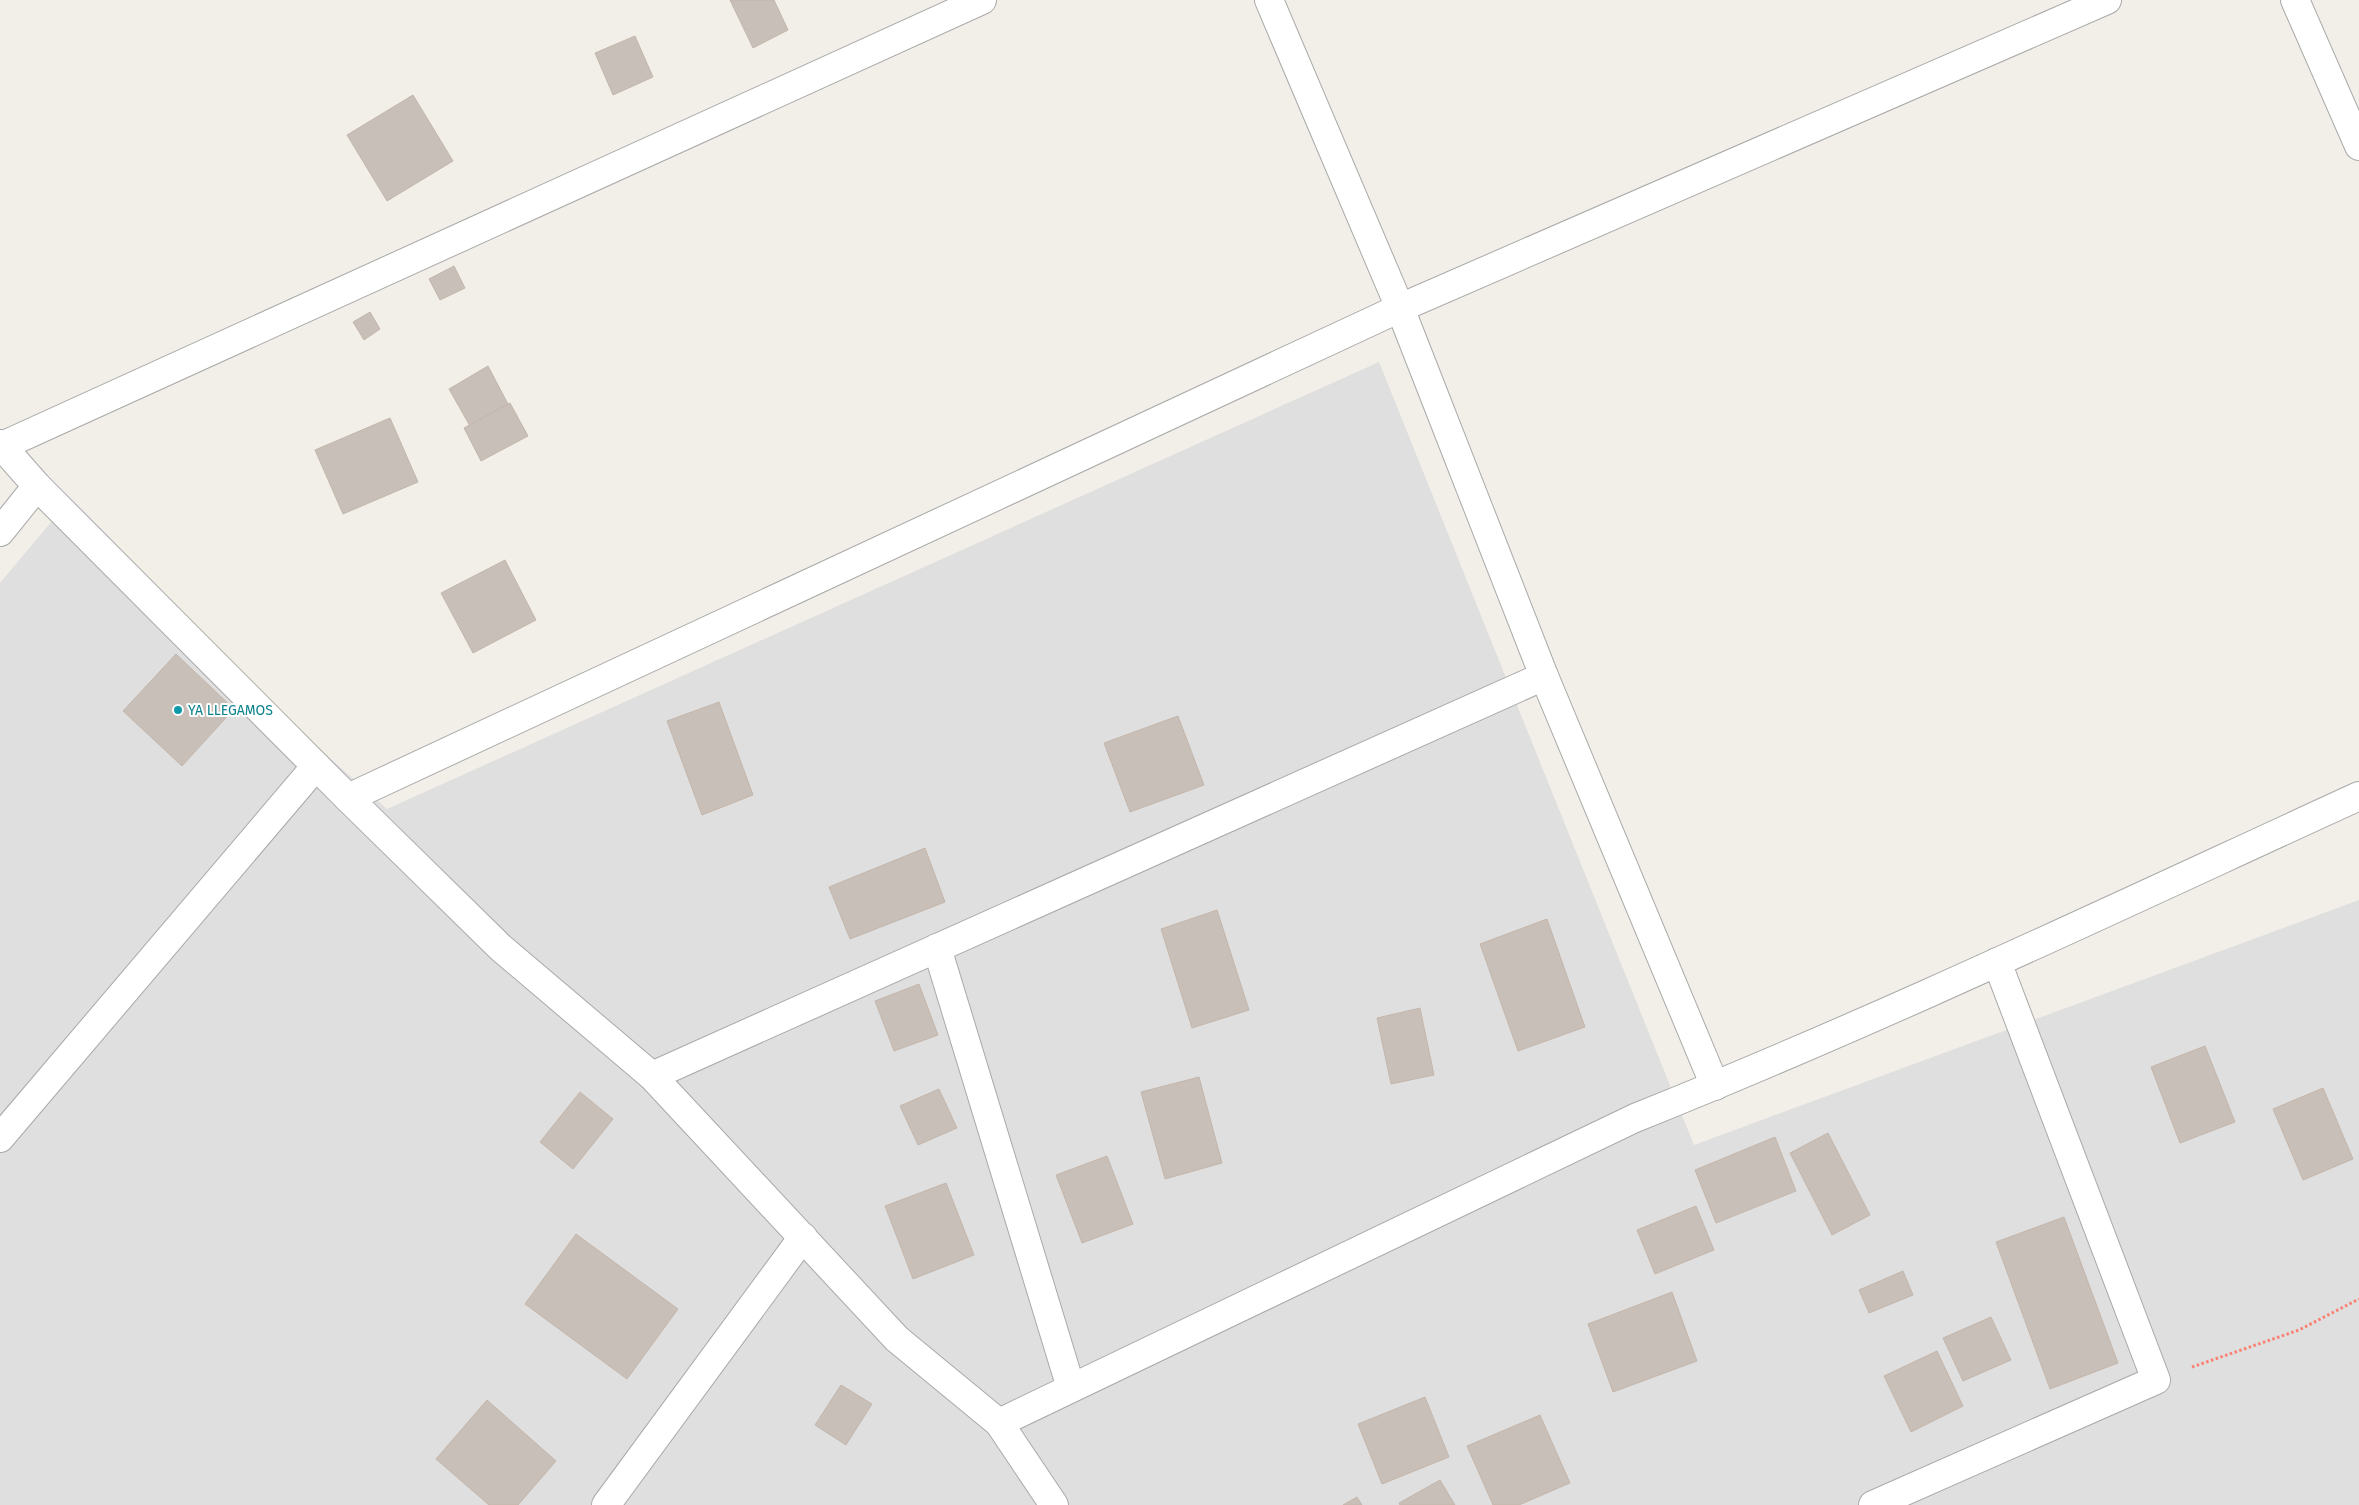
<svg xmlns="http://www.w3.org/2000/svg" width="2359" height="1505" font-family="'Fira Sans',sans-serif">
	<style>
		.residential { fill: #e0dfdf }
		.building { fill: #c7bfb8; stroke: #c4b6ab }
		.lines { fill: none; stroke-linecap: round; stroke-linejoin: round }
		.minor-casing { stroke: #a9a9a9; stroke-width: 30 }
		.path { stroke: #fa8072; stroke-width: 3; stroke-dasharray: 2.5 2.5; stroke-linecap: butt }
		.minor { stroke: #fff; stroke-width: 28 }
		.culture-dot { fill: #0f9aa8; stroke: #fff; stroke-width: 2 }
		.labels { text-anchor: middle; stroke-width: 4; stroke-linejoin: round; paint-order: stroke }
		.culture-label { font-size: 14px; fill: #0d838f; stroke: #fff; text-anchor: start }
	</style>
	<rect width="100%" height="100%" fill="#f2efe9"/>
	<polygon class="residential" points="1379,362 1694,1145 2359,900 2359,1505 0,1505 0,583 57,515 387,809"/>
	<g class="building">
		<polygon points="730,0 774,0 788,30 753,48"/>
		<polygon points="635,36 653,77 613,95 595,53"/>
		<polygon points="413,95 453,161 387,201 347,135"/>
		<polygon points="454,266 465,288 440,300 429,279"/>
		<polygon points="370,312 380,329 364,340 353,322"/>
		<polygon points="488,366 508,404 470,426 449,389"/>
		<polygon points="510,403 528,436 481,461 464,428"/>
		<polygon points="390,418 418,482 343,514 315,450"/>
		<polygon points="505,560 536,620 473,653 441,593"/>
		<polygon points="176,654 234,709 182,766 123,711"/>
		<polygon points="719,702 753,795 702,815 667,721"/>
		<polygon points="1178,716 1204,785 1130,812 1104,743"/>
		<polygon points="925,848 945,902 850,939 829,887"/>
		<polygon points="1217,910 1249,1010 1192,1028 1161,929"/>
		<polygon points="1547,919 1585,1027 1518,1051 1480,944"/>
		<polygon points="919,984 938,1035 894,1051 875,1001"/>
		<polygon points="1420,1008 1434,1075 1391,1084 1377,1018"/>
		<polygon points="2205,1046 2235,1122 2180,1143 2151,1067"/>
		<polygon points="1199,1077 1222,1163 1165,1179 1141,1092"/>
		<polygon points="2323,1088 2353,1159 2303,1180 2273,1109"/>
		<polygon points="939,1089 957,1128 918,1145 900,1106"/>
		<polygon points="580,1092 613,1119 573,1169 540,1142"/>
		<polygon points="1828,1133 1870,1215 1832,1235 1790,1153"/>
		<polygon points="1775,1137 1796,1191 1716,1223 1695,1170"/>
		<polygon points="1107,1156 1133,1224 1082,1243 1056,1175"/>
		<polygon points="946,1183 974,1255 913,1279 885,1206"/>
		<polygon points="1696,1206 1714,1250 1655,1274 1637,1230"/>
		<polygon points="2064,1217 2118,1363 2050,1389 1996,1242"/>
		<polygon points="576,1234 678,1309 627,1379 525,1304"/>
		<polygon points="1903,1271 1913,1295 1869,1313 1859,1290"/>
		<polygon points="1672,1292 1697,1361 1613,1392 1588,1324"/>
		<polygon points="1991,1317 2011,1360 1963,1381 1943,1338"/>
		<polygon points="1937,1351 1963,1406 1911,1432 1884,1376"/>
		<polygon points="841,1385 872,1404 846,1445 815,1425"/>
		<polygon points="1425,1397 1449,1457 1382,1484 1358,1424"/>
		<polygon points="487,1400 556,1461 518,1505 489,1505 436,1459"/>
		<polygon points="1540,1415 1570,1483 1519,1505 1493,1505 1467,1446"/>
		<polygon points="1440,1480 1455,1505 1400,1505 1399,1503"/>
		<polygon points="1357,1497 1362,1505 1343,1505"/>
	</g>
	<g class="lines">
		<g class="minor-casing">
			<g id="minor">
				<polyline points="1269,0 1400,308 1544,676 1715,1086"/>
				<polyline points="2295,0 2359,146"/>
				<polyline points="0,444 37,486 348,798 501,948 652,1076 897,1339 999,1423 1054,1505"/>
				<polyline points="2,446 982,0"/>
				<polyline points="0,532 37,486"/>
				<polyline points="348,798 1400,308 2107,0"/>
				<polyline points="937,948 1071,1388"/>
				<polyline points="652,1076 1544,676"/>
				<polyline points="0,1138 316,766"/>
				<path d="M999 1423 1635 1118C1880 1020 2119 906 2359 796"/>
				<polyline points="606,1505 803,1237"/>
				<polyline points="1873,1505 2156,1380 1997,962"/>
			</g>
		</g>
		<polyline class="path" points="2192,1367 2299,1330 2359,1299"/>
		<use href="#minor" class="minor"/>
	</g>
	<circle class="culture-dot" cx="178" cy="710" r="5"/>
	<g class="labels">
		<g class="culture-label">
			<text x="188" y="715">YA LLEGAMOS</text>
		</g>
	</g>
</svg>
